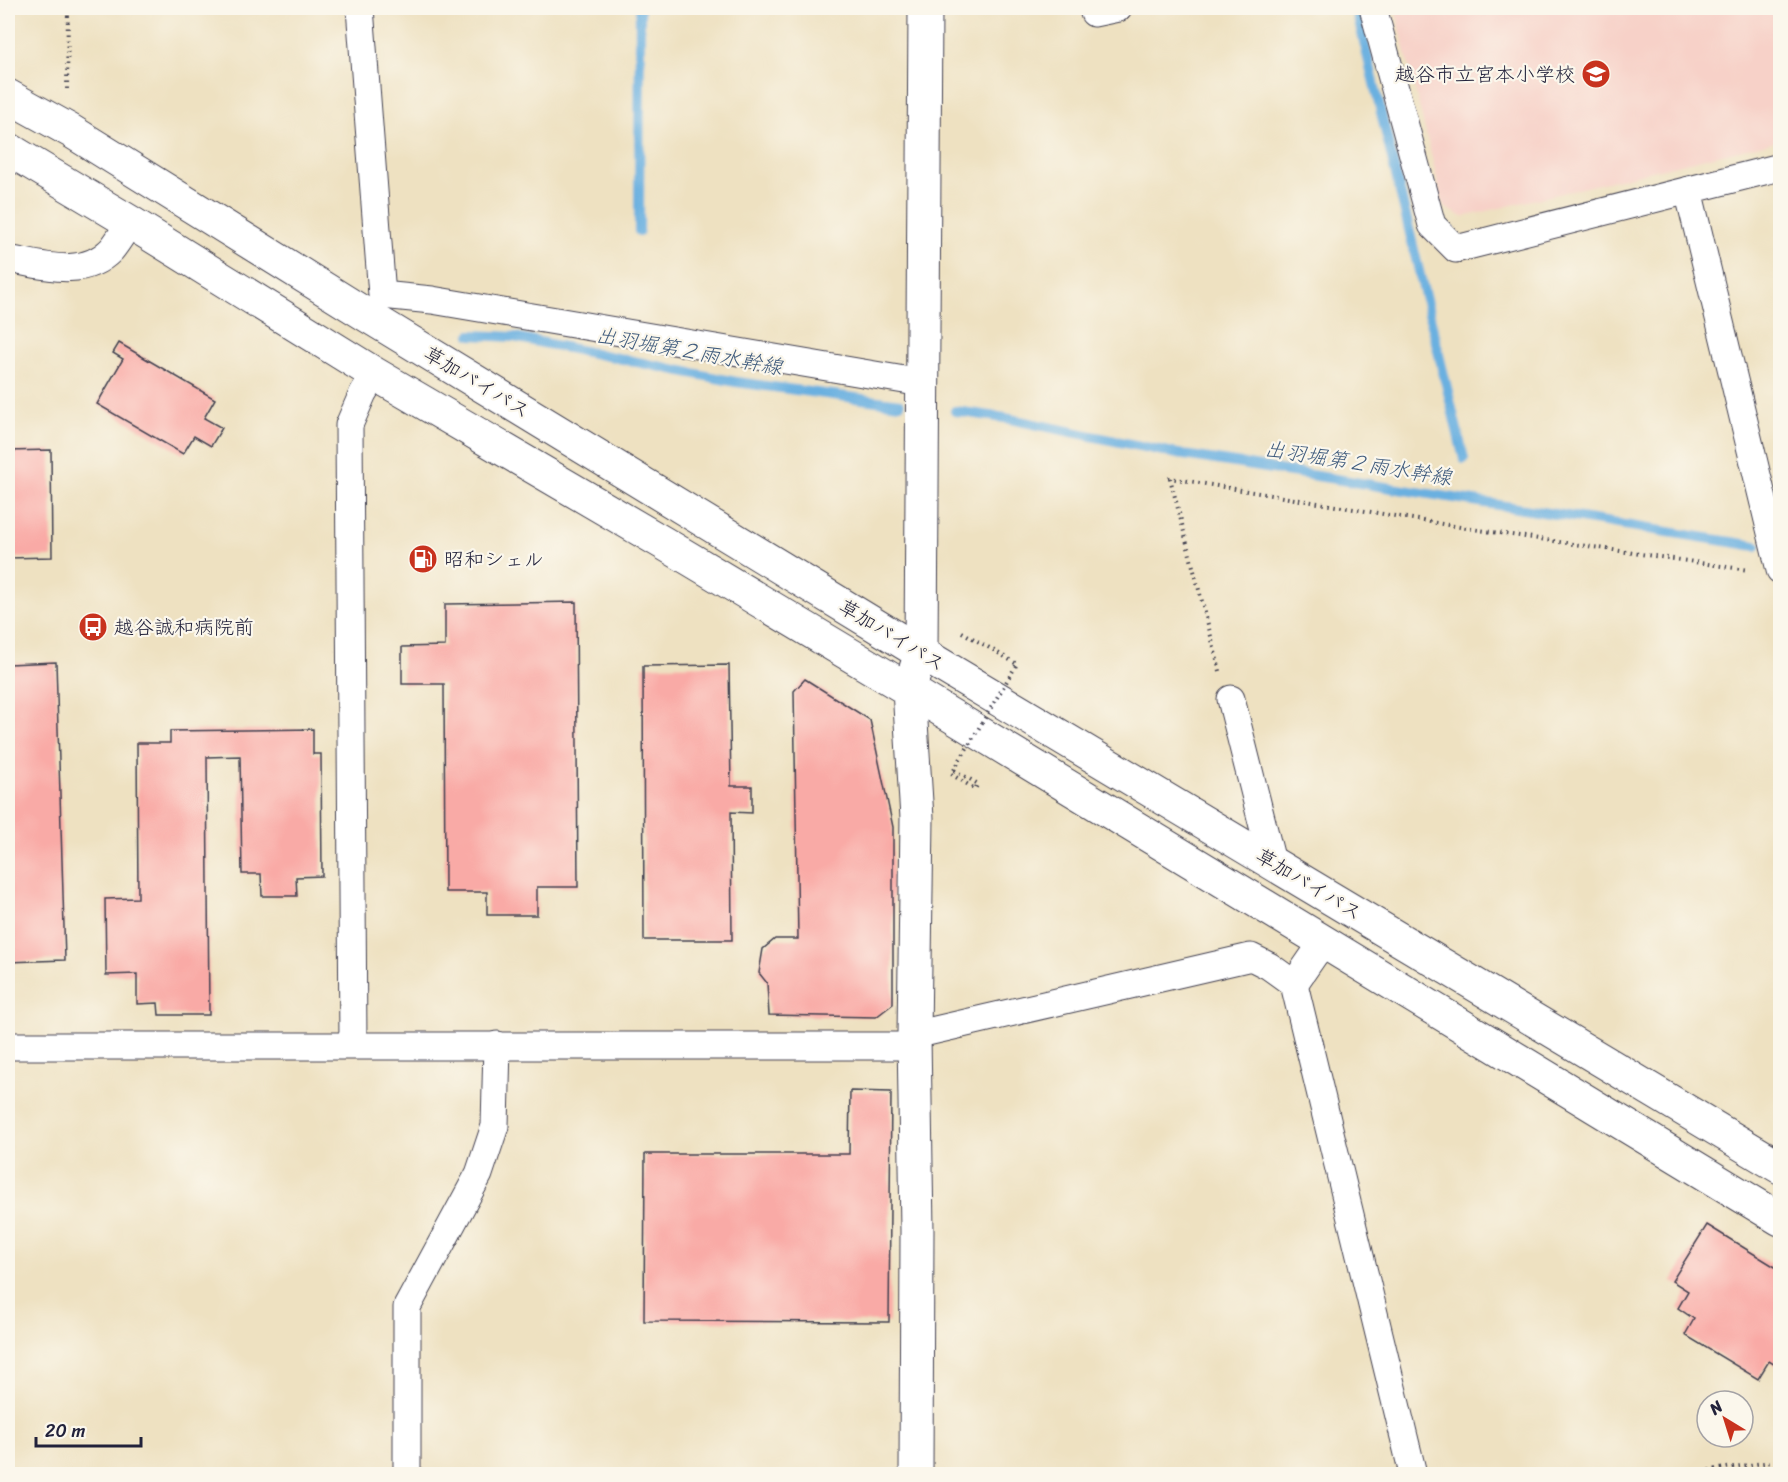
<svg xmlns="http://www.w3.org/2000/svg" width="1788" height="1482" font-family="Sriracha,'Klee One',sans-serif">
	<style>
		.built { fill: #f7d1c8 }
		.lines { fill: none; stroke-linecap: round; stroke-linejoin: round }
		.stream { stroke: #6ab0e0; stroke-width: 10 }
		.building { fill: #f9aaa6 }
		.street-casing { stroke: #413f4f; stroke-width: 29 }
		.secondary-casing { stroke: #413f4f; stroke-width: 35 }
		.highway-casing { stroke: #413f4f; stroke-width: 35 }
		.path { stroke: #413f4f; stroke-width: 4; stroke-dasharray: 1.5 4.5; stroke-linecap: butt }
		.street { stroke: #fff; stroke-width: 27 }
		.secondary { stroke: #fff; stroke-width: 33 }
		.highway { stroke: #fff; stroke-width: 33 }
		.path-bridge { stroke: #413f4f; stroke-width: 4; stroke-dasharray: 1.5 4.5; stroke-linecap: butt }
		.labels { text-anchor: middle; stroke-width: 4.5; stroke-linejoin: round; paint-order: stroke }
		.poi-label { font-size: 20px; fill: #22223b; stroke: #fbf7ec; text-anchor: start }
		.street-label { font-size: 20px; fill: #22223b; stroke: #fbf7ec }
		.water-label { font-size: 21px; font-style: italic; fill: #3f5b7d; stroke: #fbf7ec }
	</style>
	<rect width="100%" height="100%" fill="#fbf7ec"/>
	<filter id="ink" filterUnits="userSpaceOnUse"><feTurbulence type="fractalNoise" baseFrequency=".0167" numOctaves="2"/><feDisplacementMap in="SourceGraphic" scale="12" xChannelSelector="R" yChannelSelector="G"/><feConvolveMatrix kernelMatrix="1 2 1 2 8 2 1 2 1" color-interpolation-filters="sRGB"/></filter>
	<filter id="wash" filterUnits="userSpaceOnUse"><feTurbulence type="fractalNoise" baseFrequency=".008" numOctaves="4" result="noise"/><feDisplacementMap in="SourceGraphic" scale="24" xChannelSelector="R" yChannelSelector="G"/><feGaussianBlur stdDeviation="1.35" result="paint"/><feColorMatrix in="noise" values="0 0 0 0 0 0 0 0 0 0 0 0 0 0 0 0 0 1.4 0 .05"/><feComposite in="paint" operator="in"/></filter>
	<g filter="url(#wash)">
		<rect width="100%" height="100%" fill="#eee1c1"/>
		<polygon class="built" points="1395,8 1780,8 1780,140 1463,217 1444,207"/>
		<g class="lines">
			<g class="stream">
				<polyline points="1356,8 1464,459"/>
				<polyline points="639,231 640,8"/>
				<polyline points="471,335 514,337 736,382 900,404"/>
				<polyline points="955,411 1005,418 1178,454 1756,546"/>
			</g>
		</g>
		<g id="blocks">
			<g class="building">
				<polygon points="119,343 215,399 204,418 222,428 211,446 194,436 183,454 97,404 123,359 113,353"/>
				<polygon points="51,450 52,557 8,558 8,451"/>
				<polygon points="576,602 578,887 537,887 537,915 487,915 487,892 445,892 444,684 402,684 402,647 445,646 445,604"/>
				<polygon points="56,662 65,960 8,962 8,664"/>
				<polygon points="729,665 731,786 752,786 752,813 731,812 732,940 644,940 643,666"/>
				<polygon points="805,679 870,720 893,827 893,1004 876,1017 769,1015 767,983 759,973 763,949 775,939 798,939 794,691"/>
				<polygon points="313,729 313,754 321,754 322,876 296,877 297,896 262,896 261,874 242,874 240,756 207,757 209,1015 159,1015 158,1003 137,1004 137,974 106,975 105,899 138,898 137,743 170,743 170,731"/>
				<polygon points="850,1091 891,1092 889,1322 644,1321 645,1154 849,1154"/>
				<polygon points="1707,1225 1780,1270 1780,1368 1769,1361 1758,1379 1685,1335 1694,1319 1678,1308 1688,1291 1672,1281"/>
			</g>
		</g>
	</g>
	<g filter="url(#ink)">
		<use href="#blocks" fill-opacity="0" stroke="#413f4f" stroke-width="1.5"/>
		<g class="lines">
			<g class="street-casing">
				<g id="street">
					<polyline points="360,8 382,295 432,300 922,383"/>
					<polyline points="1373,8 1432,225 1456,249 1780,167"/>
					<polyline points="1094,13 1118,8"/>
					<polyline points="1688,190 1780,570"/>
					<path d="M8 259C42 265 83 279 111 250 118 242 124 231 130 222"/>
					<polyline points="1231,699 1272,862"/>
					<polyline points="1294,984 1413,1474"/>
					<polyline points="914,1035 1251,957 1269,966 1294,984 1323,942"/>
					<polyline points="353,1045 349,425 363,393 375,374"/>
					<polyline points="8,1046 915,1046"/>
					<polyline points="407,1474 407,1307 479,1174 495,1126 497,1045"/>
				</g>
			</g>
			<g class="secondary-casing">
				<polyline id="secondary" points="916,1474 917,1231 914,1035 917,818 909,690 921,653 925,8"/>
			</g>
			<g class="highway-casing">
				<g id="highway">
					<polyline points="8,96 71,131 368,316 921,653 1780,1167"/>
					<polyline points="8,149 130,222 375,374 665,544 909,690 1780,1219"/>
				</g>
			</g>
			<g class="path">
				<polyline points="67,89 68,8"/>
				<polyline points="962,632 1017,664"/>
				<polyline points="1220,671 1170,478 1472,529 1748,570"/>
				<polyline points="951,774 975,789 978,784 954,770"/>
				<polyline points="1679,1474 1780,1461"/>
			</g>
			<use href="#street" class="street"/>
			<use href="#secondary" class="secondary"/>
			<use href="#highway" class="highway"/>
			<polyline class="path-bridge" points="954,770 1017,664"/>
		</g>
	</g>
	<defs>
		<g id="school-disc" transform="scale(1.5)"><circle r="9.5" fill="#c8321e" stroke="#fbf7ec"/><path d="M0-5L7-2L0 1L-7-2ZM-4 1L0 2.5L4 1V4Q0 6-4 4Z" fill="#fff"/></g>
		<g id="fuel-disc" transform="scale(1.5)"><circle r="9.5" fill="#c8321e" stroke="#fbf7ec"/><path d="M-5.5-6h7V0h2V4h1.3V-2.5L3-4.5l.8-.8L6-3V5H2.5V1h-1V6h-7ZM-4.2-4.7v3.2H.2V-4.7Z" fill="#fff"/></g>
		<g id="bus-disc" transform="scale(1.5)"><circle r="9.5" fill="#c8321e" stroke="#fbf7ec"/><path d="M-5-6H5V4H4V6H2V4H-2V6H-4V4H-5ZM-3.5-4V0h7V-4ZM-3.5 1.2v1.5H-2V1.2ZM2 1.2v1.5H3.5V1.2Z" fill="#fff"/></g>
	</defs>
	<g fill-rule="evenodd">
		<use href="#school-disc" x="1596" y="74"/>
		<use href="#fuel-disc" x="423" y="559"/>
		<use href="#bus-disc" x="93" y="627"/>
	</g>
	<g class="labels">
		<g class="poi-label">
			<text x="1575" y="81" text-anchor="end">越谷市立宮本小学校</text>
			<text x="444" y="566">昭和シェル</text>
			<text x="114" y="634">越谷誠和病院前</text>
		</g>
		<g class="street-label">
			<text transform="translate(477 382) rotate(31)" y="7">草加バイパス</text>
			<text transform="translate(892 635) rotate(31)" y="7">草加バイパス</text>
			<text transform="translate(1309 884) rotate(31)" y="7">草加バイパス</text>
		</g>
		<g class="water-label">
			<text transform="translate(689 351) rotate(10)" y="7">出羽堀第２雨水幹線</text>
			<text transform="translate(1358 463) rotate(9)" y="7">出羽堀第２雨水幹線</text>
		</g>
	</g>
	<rect width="1788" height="1482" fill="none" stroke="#fbf7ec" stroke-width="30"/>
	<g transform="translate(1725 1419) rotate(322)"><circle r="28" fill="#fbf7ec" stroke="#a4a2a5" stroke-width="1.5"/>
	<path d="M0-4.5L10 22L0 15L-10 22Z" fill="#c8321e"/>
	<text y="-9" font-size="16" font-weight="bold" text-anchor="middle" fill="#22223b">N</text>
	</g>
	<path d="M36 1437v9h105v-9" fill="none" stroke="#22223b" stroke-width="3"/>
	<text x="45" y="1437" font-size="18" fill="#22223b" stroke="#fbf7ec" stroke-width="4.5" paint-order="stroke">20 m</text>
</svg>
